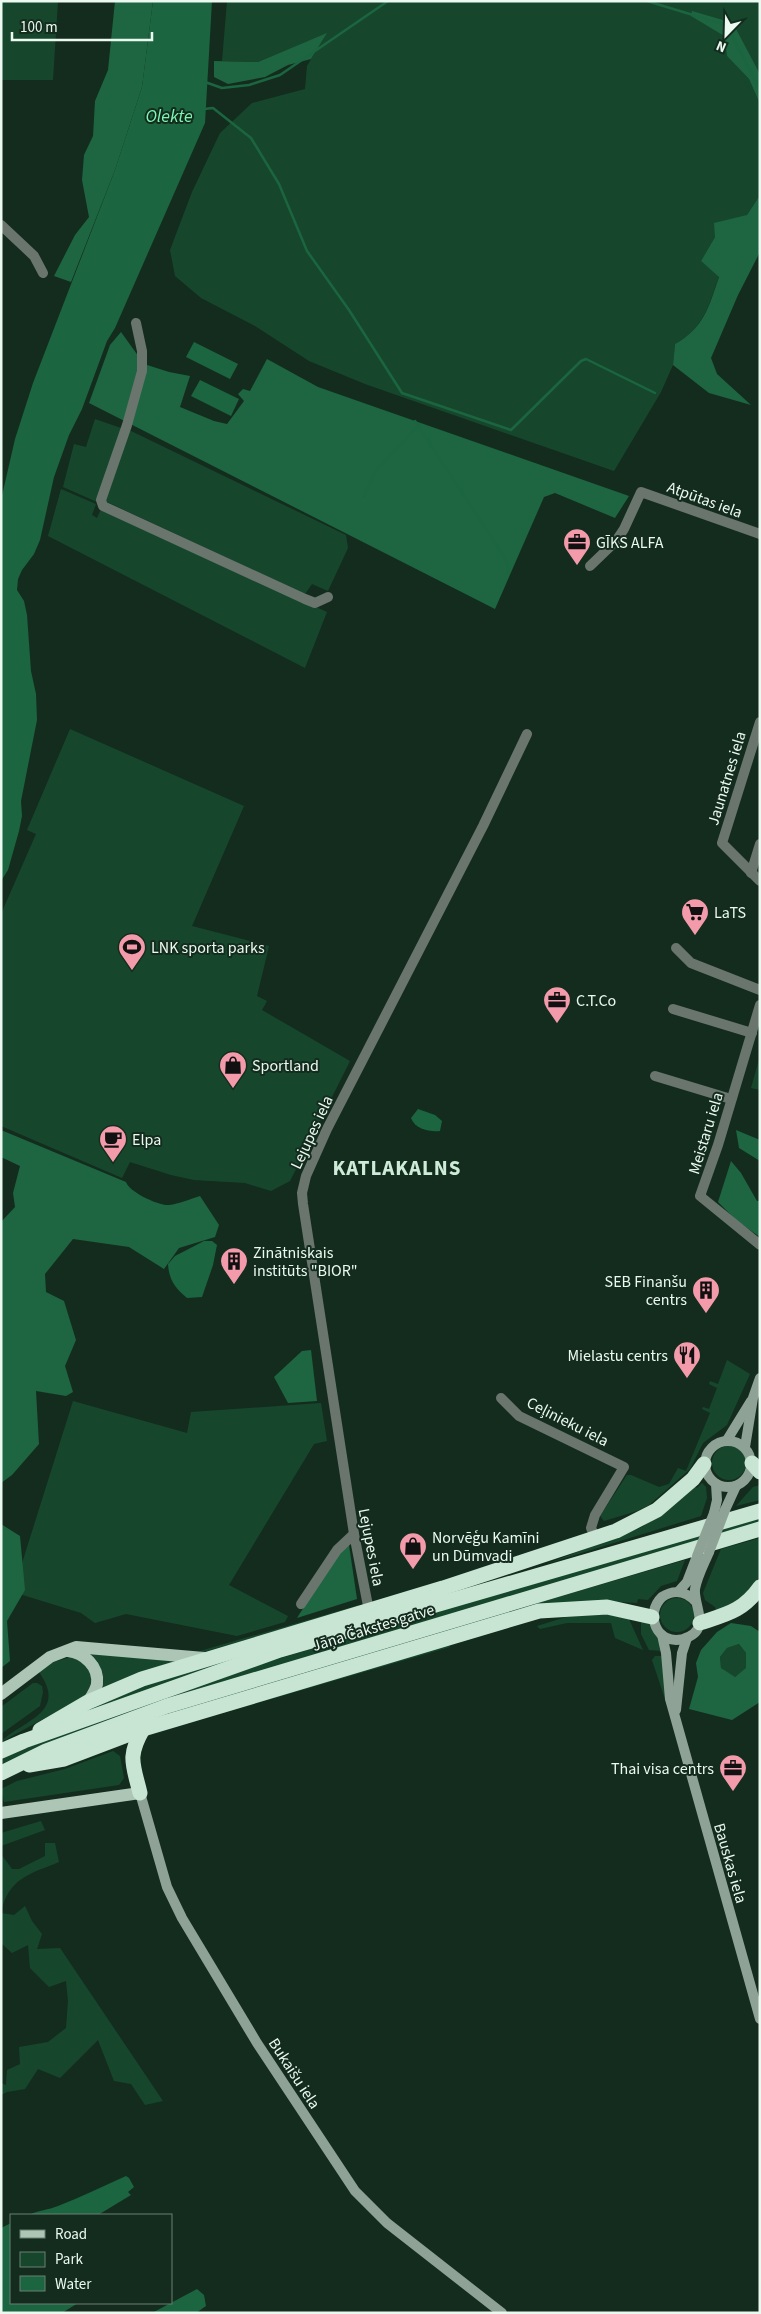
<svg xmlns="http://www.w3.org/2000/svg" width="761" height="2314" font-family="'Source Sans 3',sans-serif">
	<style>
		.green { fill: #16472d }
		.forest { fill: #1d6641; fill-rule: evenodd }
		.water { fill: #1b6540 }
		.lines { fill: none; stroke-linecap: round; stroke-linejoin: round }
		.stream { stroke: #1b6540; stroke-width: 2.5 }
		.street { stroke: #69756d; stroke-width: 10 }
		.secondary { stroke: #8fa296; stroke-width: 10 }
		.primary { stroke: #adc5b5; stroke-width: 12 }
		.highway { stroke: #c7e5d2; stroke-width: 15 }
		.secondary-bridge { stroke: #8fa296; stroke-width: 10 }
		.labels { text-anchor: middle; stroke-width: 4; stroke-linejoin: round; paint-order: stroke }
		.street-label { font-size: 16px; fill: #ebf9f0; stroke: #142c1e }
		.poi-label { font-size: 16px; fill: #ebf9f0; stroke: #142c1e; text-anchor: start }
		.water-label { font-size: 18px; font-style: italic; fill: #7df8b3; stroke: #142c1e }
		.district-label { font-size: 21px; font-weight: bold; letter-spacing: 1px; fill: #cdebd7; stroke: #142c1e }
	</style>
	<rect width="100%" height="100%" fill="#142c1e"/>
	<g class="green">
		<polygon points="1,1 58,1 53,80 1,80"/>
		<path d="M227 1H760V74L733 23 692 16 724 36 727 56 749 79 760 104V195L747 215 715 237 701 261 719 276C709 305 704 328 675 344L673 365 661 392 614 471 365 384 309 361 255 326 201 298 175 276 170 250 192 192 220 133 252 103 305 89 307 66 326 34 258 62 222 61Z"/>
		<polygon points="95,419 121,428 97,502 63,487 74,444 86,447"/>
		<polygon points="129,430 346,535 348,548 328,591 312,584 305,594 105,501"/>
		<polygon points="61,489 96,504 92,515 97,518 101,509 327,612 305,668 48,536"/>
		<polygon points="70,729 244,806 192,926 269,946 257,996 267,1001 262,1010 350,1061 290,1181 271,1191 245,1183 194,1180 171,1175 130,1162 122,1178 1,1126 1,914 36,834 27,830"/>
		<polygon points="760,1056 760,1090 751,1088"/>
		<polygon points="727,1360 750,1374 727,1425 703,1443 690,1469 649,1505 637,1511 604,1521 600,1516 627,1475 631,1475 659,1487 669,1484 678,1468 686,1471 710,1413 702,1409 703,1407 709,1409 717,1388 709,1384 710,1381 718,1384"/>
		<polygon points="73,1401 187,1433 191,1412 321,1403 327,1441 314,1444 229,1585 288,1616 285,1622 237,1636 126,1614 95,1623 81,1613 13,1592"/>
		<circle cx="729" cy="1463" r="17"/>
		<polygon points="702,1483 706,1487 707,1498 701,1516 546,1564 642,1527 694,1486 697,1488"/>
		<polygon points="760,1485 760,1500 736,1506 753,1487"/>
		<polygon points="760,1515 760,1524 50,1744 1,1764 1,1759 45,1741 261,1664"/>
		<polygon points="760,1538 760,1577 739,1602 716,1611 715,1607 705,1600 703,1593 721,1549"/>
		<polygon points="685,1560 677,1581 661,1586 648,1600 638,1599 637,1603 606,1601 94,1737 149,1717"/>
		<circle cx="677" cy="1615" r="17"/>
		<polygon points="359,1605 358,1607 200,1653 200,1651"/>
		<polygon points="589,1615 623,1615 628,1617 643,1650 615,1638 611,1623 567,1623 540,1629 537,1626 566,1617"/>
		<path d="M641 1619C653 1624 659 1639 662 1651L649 1650 641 1634Z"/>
		<polygon points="449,1644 450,1647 223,1713 228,1709"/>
		<polygon points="739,1644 746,1653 747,1668 735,1677 730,1675 721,1668 720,1657 727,1648"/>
		<polygon points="88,1651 177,1661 100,1691"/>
		<polygon points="246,1652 247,1656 63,1721 123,1691"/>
		<polygon points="655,1656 663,1656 667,1705 652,1660"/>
		<path d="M71 1657C92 1665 99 1680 82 1698L1 1742C4 1738 9 1735 13 1732 40 1715 62 1705 39 1672L50 1663Z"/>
		<polygon points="33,1683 37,1683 42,1686 43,1692 40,1706 1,1734 1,1707"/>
		<polygon points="113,1751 120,1756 124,1778 119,1785 4,1802 1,1789 17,1781 65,1769"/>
		<polygon points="41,1821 45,1830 1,1846 1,1833"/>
		<path d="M45 1843H55L59 1862C30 1874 8 1878 1 1913L14 1915 25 1906 32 1921 42 1934 37 1949 60 1948 163 2101 145 2105 131 2084 114 2081 98 2040 60 2078 38 2069 25 2089 7 2092 1 2095V2083L6 2085 7 2070 20 2064 19 2047 48 2042 66 2028 68 2001 66 1981 49 1987 30 1968 28 1945 12 1953 1 1943V1854L12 1869H19L45 1856Z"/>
	</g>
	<g class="forest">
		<polygon points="115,1 153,1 142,87 115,170 71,282 54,276 75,235 89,217 82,180 84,155 93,136 95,101 108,70"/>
		<polygon points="692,11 733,23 760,74 760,104 749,79 727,56 724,36 691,16"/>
		<polygon points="327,33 311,59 288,65 265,77 228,84 214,77 214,61 258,62"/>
		<path d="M760 195V252L738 295 711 358 717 374 751 405 709 393 673 365 675 344C704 328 709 306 719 277L701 261 715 237 714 223 747 215Z"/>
		<polygon points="121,332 144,364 169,372 190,376 180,407 214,421 227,424 244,401 238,394 243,389 250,391 267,359 318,387 629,496 615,518 555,493 544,497 495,609 89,403 110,345"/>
		<path d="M1 1130 126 1182C129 1192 159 1206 169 1205 179 1204 190 1199 200 1196L219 1225 215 1237 179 1248 164 1269 129 1247 73 1239 45 1274 46 1292 64 1301 76 1340 65 1366 73 1392 66 1396 36 1391 39 1444 12 1475 1 1483V1222L15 1207 13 1193 20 1166 1 1157Z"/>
		<polygon points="736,1130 760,1140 760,1161 739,1148"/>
		<polygon points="731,1161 741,1173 757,1201 760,1201 760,1237 737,1221 718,1202"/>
		<polygon points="311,1350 317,1401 288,1403 274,1377 302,1351"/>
		<polygon points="1,1524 20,1536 25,1590 7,1621 10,1661 1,1668"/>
		<polygon points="349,1545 357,1599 297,1618 338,1553"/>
		<path d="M731 1623 751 1626 760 1632V1702L732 1720 689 1709 698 1677 696 1663 701 1650 717 1632ZM739 1644 746 1653V1668L735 1677 721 1668 720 1657 727 1648Z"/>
	</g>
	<g class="water">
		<polygon points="153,1 212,1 205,123 115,328 107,341 82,409 69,435 54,477 40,540 34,554 22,570 18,579 17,590 24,601 27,615 31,671 36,694 37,720 21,801 22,816 19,831 8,870 1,881 1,500 15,439 33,383 115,170 142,87"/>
		<polygon points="194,342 238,364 230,379 186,357"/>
		<polygon points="200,380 239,399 231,416 191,396"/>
		<path d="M418 1109 435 1115 442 1121 440 1131C429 1132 415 1129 411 1118Z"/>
		<path d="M204 1241H212L217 1245 213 1265 202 1297 187 1298C175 1288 169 1280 168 1264L175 1256Z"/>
		<path d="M126 2176 129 2178 134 2187 128 2192 131 2195 98 2215H29C39 2210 48 2210 58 2206 81 2197 103 2186 126 2176Z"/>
		<polygon points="11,2223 11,2303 78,2303 62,2313 1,2313 1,2228"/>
		<polygon points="197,2289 204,2295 206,2306 196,2313 152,2313"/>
	</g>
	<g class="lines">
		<g class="stream">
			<polyline points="647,1 726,25 760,89"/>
			<polyline points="205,82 222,88 249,85 280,75 388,1"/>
			<polyline points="204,109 213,108 251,138 279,184 307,251 349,310 402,393 511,430 581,361 586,359 655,393"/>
			<polyline points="415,421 499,549 507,562 508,572"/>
			<polyline points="364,496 377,469 418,426"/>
		</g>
		<g class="street">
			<polyline points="1,225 34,256 43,273"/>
			<polyline points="136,323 142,351 142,371 127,425 101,500 103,506 305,599 315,603 328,597"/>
			<polyline points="590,566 616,541 624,529 641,492 760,534"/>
			<polyline points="760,722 722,843 760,881"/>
			<polyline points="751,873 760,844"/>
			<polyline points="676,948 691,963 760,990"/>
			<polyline points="760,1005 718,1145 700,1196 760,1245"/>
			<polyline points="673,1009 752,1033"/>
			<polyline points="655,1076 731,1099"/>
			<polyline points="501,1398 519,1416 624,1467 595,1515 591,1528 595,1537"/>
			<polyline points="301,1604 337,1550 354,1534"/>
			<polyline points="369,1611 354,1534 303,1204 302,1193 306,1176 327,1129 483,826 527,734"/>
		</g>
		<g class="secondary">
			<polyline points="727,1440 751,1401"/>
			<circle cx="728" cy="1464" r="23"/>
			<polyline points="745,1447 753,1398 760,1378"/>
			<polyline points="725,1510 736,1486"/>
			<polyline points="714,1513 717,1500 716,1484"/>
			<polyline points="678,1592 687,1582 697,1556"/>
			<path d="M696 1602C686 1591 674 1589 662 1597 644 1614 657 1646 683 1639 713 1630 693 1606 695 1589 697 1577 704 1564 709 1552"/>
			<polyline points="662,1635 666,1653 670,1699 760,2019"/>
			<polyline points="676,1710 682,1653 687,1638"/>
			<polyline points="140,1793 167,1887 182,1918 257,2043 355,2191 387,2223 502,2313"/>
		</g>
		<g class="primary">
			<path d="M68 1651C84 1653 99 1666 97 1684 96 1690 91 1697 88 1702"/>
			<polyline points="1,1694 50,1657 76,1647 204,1658"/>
			<polyline points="1,1813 140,1793"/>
		</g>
		<g class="highway">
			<polyline points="752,1463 760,1472"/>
			<path d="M700 1623C727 1614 743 1611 760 1587"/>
			<polyline points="40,1730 88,1702 142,1679 443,1588 616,1531 657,1510 693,1479 704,1464"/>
			<polyline points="1,1751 24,1741 280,1650 760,1511"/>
			<polyline points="29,1765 64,1759 143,1729 539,1611 607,1607 652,1617"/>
			<polyline points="1,1773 46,1751 167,1706 760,1529"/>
			<path d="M140 1793C133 1764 127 1757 143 1729"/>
		</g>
		<g class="secondary-bridge">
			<polyline points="709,1552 725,1510"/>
			<polyline points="697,1556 714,1513"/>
		</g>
	</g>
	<defs>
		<g id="office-pin" transform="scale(1.4375)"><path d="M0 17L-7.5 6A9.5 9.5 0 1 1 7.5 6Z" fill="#f39aab" stroke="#142c1e"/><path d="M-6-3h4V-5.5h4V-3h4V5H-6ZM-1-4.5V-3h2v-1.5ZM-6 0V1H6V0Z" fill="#111"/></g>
		<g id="supermarket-pin" transform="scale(1.4375)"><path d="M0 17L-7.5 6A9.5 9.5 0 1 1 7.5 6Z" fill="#f39aab" stroke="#142c1e"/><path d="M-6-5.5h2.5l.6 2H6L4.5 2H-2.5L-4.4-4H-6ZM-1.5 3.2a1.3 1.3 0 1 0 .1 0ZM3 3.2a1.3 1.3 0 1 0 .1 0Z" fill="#111"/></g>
		<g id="stadium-pin" transform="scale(1.4375)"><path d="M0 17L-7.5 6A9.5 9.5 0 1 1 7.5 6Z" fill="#f39aab" stroke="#142c1e"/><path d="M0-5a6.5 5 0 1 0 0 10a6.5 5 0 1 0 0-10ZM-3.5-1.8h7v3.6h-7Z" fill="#111"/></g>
		<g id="shop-pin" transform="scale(1.4375)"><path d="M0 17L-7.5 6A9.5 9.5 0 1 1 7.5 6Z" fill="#f39aab" stroke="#142c1e"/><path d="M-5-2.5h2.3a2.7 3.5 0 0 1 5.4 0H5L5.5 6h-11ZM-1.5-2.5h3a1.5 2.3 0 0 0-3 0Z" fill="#111"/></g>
		<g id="cafe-pin" transform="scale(1.4375)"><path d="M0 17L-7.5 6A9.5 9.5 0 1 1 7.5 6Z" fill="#f39aab" stroke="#142c1e"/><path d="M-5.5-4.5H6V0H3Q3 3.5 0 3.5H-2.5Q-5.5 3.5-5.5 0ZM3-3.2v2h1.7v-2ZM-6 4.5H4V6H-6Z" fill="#111"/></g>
		<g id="building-pin" transform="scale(1.4375)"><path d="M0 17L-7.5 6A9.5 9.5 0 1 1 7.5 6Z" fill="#f39aab" stroke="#142c1e"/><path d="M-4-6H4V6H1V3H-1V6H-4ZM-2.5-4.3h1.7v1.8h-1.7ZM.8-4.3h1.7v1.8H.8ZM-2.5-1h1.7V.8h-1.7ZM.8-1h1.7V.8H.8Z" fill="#111"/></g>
		<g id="restaurant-pin" transform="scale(1.4375)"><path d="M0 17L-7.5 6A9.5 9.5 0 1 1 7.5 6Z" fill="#f39aab" stroke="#142c1e"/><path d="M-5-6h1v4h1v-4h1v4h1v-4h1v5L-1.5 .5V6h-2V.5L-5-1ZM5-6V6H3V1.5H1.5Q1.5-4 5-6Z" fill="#111"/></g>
	</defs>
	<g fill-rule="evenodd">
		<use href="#office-pin" x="577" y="542"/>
		<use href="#supermarket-pin" x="695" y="912"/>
		<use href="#stadium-pin" x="132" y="947"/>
		<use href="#office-pin" x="557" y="1000"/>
		<use href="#shop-pin" x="233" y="1065"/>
		<use href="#cafe-pin" x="113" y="1139"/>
		<use href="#building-pin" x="234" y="1261"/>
		<use href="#building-pin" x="706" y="1290"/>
		<use href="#restaurant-pin" x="687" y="1355"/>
		<use href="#shop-pin" x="413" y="1546"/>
		<use href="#office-pin" x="733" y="1768"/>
	</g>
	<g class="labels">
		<g class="street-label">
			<text transform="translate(705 499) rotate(20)" y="6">Atpūtas iela</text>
			<text transform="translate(726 778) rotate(-73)" y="6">Jaunatnes iela</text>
			<text transform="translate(311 1132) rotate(-65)" y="6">Lejupes iela</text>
			<text transform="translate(705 1133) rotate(-73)" y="6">Meistaru iela</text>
			<text transform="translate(568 1421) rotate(27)" y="6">Ceļinieku iela</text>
			<text transform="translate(372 1547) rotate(79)" y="6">Lejupes iela</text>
			<text transform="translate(373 1627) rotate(-17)" y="6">Jāņa Čakstes gatve</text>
			<text transform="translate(731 1863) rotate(74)" y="6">Bauskas iela</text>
			<text transform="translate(295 2073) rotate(57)" y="6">Bukaišu iela</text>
		</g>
		<g class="poi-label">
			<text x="596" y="548">GĪKS ALFA</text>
			<text x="714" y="918">LaTS</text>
			<text x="151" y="953">LNK sporta parks</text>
			<text x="576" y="1006">C.T.Co</text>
			<text x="252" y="1071">Sportland</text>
			<text x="132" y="1145">Elpa</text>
			<text x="253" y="1258">Zinātniskais<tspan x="253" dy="18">institūts "BIOR"</tspan></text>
			<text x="687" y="1287" text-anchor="end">SEB Finanšu<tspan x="687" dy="18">centrs</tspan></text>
			<text x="668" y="1361" text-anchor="end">Mielastu centrs</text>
			<text x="432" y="1543">Norvēģu Kamīni<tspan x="432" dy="18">un Dūmvadi</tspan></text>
			<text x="714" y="1774" text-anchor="end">Thai visa centrs</text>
		</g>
		<g class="water-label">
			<text x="169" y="122">Olekte</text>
		</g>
		<g class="district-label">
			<text x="397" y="1175">KATLAKALNS</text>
		</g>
	</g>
	<rect width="761" height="2314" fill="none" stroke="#ebf9f0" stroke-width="5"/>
	<rect x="10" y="2214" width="162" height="90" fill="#142c1e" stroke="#6a7e72"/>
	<rect x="20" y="2230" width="25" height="8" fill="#adc5b5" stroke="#6a7e72"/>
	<text x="55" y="2239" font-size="15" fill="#ebf9f0">Road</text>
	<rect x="20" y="2252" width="25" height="15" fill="#16472d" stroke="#6a7e72"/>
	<text x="55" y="2264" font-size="15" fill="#ebf9f0">Park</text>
	<rect x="20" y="2276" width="25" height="15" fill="#1b6540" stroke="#6a7e72"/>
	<text x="55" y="2289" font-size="15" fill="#ebf9f0">Water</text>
	<g transform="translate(726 35) rotate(203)" stroke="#142c1e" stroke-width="4" paint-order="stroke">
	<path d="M0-4L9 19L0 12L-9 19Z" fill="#ebf9f0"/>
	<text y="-8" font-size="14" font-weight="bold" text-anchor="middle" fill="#ebf9f0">N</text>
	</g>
	<path d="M12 32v8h140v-8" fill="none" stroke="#ebf9f0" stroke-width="2.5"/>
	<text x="20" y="32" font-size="15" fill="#ebf9f0" stroke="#142c1e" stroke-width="4" paint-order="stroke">100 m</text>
</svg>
